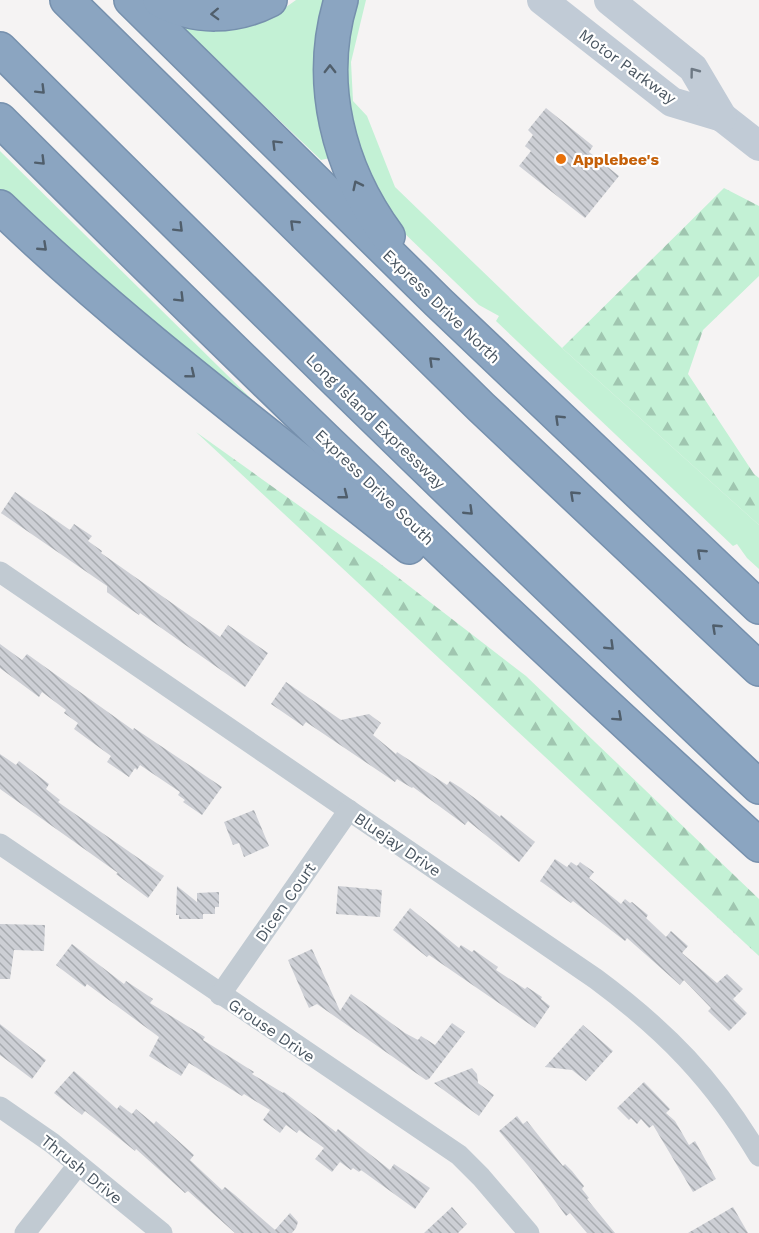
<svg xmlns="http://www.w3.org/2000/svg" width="759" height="1233" font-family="'Work Sans',sans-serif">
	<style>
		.green { fill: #c3f1d5 }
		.forest { fill: url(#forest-firs) }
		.building { fill: url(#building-back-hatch) }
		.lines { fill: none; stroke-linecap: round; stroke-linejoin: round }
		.highway-casing { stroke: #7690ad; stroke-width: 36 }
		.street { stroke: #c1cad2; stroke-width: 21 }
		.secondary { stroke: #c1cbd6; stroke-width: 30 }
		.highway { stroke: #8ba5c1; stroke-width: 33 }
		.oneway { stroke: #505e6b }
		.oneway2 { stroke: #6e7984 }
		.food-dot { fill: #e8710a; stroke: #fff; stroke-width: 2 }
		.labels { text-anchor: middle; stroke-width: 4.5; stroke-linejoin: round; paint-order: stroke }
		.street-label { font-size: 16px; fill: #4a5661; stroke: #fff }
		.food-label { font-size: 16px; font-weight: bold; fill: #c56008; stroke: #fff; text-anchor: start }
	</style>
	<defs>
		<pattern id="forest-firs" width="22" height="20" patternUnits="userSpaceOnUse" patternTransform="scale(1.5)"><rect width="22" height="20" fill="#c3f1d5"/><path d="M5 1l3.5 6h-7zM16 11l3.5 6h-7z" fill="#a0c6b0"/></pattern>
		<pattern id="building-back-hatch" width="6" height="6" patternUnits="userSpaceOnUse" patternTransform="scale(1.5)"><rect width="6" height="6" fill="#cdcfd5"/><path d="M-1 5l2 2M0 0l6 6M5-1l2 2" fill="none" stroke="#a8abb0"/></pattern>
	</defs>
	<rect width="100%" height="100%" fill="#f5f3f3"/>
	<g class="green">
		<path d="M296 0H329L330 158 321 160 182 27C230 31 257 29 296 0Z"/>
		<polygon points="354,0 366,0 351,62 353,101 367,116 395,187 562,348 759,525 759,569 747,558 737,544 733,546 496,321 499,316 479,305 401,230 375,193 344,115 347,25"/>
		<polygon points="0,151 292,439 0,192"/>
	</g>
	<g class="forest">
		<polygon points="724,188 759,206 759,276 703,330 688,374 754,474 759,478 759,525 562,348"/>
		<polygon points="196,432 378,562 526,676 759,899 759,956"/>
	</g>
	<g class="building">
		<polygon points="546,108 593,146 589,152 619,176 585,218 519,166 531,151 525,146 533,135 528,130"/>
		<polygon points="15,492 70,530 74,524 92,536 88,541 102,551 101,553 220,637 228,625 268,653 245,687 140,613 139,615 123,604 107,592 107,586 1,513"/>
		<polygon points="0,644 22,660 27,654 133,730 134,728 222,787 202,815 183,802 185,800 178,795 180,792 140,765 137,770 135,768 129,777 107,762 111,756 74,729 78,723 64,713 66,710 42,692 39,697 0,668"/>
		<polygon points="286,682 341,720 369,714 381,723 373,735 396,754 397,752 447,785 450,781 461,788 500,817 501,815 535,842 519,862 468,821 465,825 413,787 412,788 397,779 395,782 306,722 303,726 271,704"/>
		<polygon points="0,754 16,765 19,761 49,784 46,789 60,800 58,802 164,876 148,898 116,874 118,873 0,789"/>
		<polygon points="254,810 269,846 244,857 239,843 233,845 224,822"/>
		<polygon points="555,859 567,867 571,862 577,866 580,862 594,872 589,878 621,904 625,899 630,903 632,902 648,915 646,918 666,937 671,931 688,946 682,953 717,983 727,974 743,989 733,999 747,1013 729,1031 708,1011 711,1008 684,980 680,985 627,938 625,941 573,901 571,903 540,881"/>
		<polygon points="177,886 197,902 197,893 219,892 219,907 215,907 215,914 203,914 203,919 179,919 179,915 176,915"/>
		<polygon points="338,886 382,890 380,917 336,914"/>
		<polygon points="410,908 459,948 461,945 472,952 474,950 498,967 496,970 525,989 527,987 542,997 541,999 550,1006 535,1028 429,955 427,957 393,930"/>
		<polygon points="0,924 45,925 44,951 14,950 10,979 0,979"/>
		<polygon points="72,944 124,984 126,981 153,999 150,1003 205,1037 203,1040 254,1072 252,1074 283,1093 284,1092 336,1132 338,1129 390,1170 394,1164 430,1188 415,1209 361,1170 359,1172 353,1168 351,1170 340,1162 332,1172 315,1159 324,1148 299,1130 297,1133 286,1125 280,1133 263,1120 270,1110 244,1094 242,1096 189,1063 181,1076 149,1056 159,1037 87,984 85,987 56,965"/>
		<polygon points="312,949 340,1011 351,994 405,1033 418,1040 421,1036 435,1045 452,1023 465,1032 429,1079 426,1080 317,1004 309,1008 288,960"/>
		<polygon points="0,1024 46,1060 32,1079 0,1055"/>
		<polygon points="583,1025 613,1051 586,1081 572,1070 545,1067"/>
		<polygon points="472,1068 477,1074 478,1083 494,1095 479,1116 434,1083"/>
		<polygon points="74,1071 117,1109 120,1105 132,1114 136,1109 154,1124 156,1121 194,1155 190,1160 222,1190 225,1187 235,1195 275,1230 290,1213 298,1222 296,1228 292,1233 235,1233 188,1191 185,1193 136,1149 135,1151 85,1111 82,1115 54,1093"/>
		<polygon points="644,1082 670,1109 666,1113 675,1121 689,1145 695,1141 716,1179 693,1192 653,1125 649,1128 641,1119 637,1124 631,1118 629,1120 617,1108"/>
		<polygon points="517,1116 523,1124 527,1121 563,1166 565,1164 572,1171 584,1186 582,1189 589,1198 587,1199 615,1233 587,1233 570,1213 566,1216 536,1175 499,1131"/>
		<polygon points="452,1207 467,1224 458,1233 424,1233"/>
		<polygon points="733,1207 748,1233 688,1233"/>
	</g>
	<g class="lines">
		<g class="highway-casing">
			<g id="highway">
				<polyline points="67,0 481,407 759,669"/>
				<polyline points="131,0 438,302 759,607"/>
				<path d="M160 0C195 19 235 18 270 0"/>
				<path d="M341 0C316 82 338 168 388 236"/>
				<path d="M0 49C250 298 502 545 759 787"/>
				<path d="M0 120C247 367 500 610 759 845"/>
				<path d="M0 207C128 330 271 436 409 547"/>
			</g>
		</g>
		<g class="street">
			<path d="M0 572 596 979C666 1031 714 1080 759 1156"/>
			<polyline points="0,844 459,1155 481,1177 529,1233"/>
			<polyline points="220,995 349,810"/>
			<polyline points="0,1107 52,1143 162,1233"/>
			<polyline points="25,1233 78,1165"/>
		</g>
		<g class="secondary">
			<polyline points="542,0 672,102 722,117 759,146"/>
			<polyline points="609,0 693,68 722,117"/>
		</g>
		<use href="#highway" class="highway"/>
	</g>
	<defs><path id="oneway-chevron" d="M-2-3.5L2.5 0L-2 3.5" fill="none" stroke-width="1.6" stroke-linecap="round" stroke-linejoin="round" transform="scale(1.5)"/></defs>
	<g class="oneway">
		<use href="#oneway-chevron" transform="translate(215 14) rotate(178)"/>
		<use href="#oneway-chevron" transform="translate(330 69) rotate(-90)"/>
		<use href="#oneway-chevron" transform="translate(41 90) rotate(45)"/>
		<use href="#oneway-chevron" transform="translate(276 144) rotate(-135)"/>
		<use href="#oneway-chevron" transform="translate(41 161) rotate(45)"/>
		<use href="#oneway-chevron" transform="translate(357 185) rotate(-116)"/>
		<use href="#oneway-chevron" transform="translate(294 224) rotate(-136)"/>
		<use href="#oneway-chevron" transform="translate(179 228) rotate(45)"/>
		<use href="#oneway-chevron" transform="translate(43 247) rotate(43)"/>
		<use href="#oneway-chevron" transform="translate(180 298) rotate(45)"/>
		<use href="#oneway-chevron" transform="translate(433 361) rotate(-136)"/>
		<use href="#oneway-chevron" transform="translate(191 374) rotate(39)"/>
		<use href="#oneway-chevron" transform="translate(559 419) rotate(-136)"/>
		<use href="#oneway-chevron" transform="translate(344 495) rotate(38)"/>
		<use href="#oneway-chevron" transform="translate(574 495) rotate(-137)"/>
		<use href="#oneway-chevron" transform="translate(469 511) rotate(44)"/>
		<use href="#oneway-chevron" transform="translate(701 553) rotate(-137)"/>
		<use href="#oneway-chevron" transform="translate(716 628) rotate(-137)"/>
		<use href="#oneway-chevron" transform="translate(610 646) rotate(44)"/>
		<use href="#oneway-chevron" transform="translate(618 717) rotate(42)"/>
	</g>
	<use class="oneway2" href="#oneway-chevron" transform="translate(694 72) rotate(-127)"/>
	<circle class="food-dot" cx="561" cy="159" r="6"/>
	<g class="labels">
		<g class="street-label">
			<text transform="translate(628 66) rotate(36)" y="6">Motor Parkway</text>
			<text transform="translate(442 306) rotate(44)" y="6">Express Drive North</text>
			<text transform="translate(376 421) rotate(44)" y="6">Long Island Expressway</text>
			<text transform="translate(375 487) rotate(44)" y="6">Express Drive South</text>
			<text transform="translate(398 844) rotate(34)" y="6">Bluejay Drive</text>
			<text transform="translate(285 902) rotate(-55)" y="6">Dicen Court</text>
			<text transform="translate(272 1030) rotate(34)" y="6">Grouse Drive</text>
			<text transform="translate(82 1169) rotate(39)" y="6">Thrush Drive</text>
		</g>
		<g class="food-label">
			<text x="573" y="165">Applebee's</text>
		</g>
	</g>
</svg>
